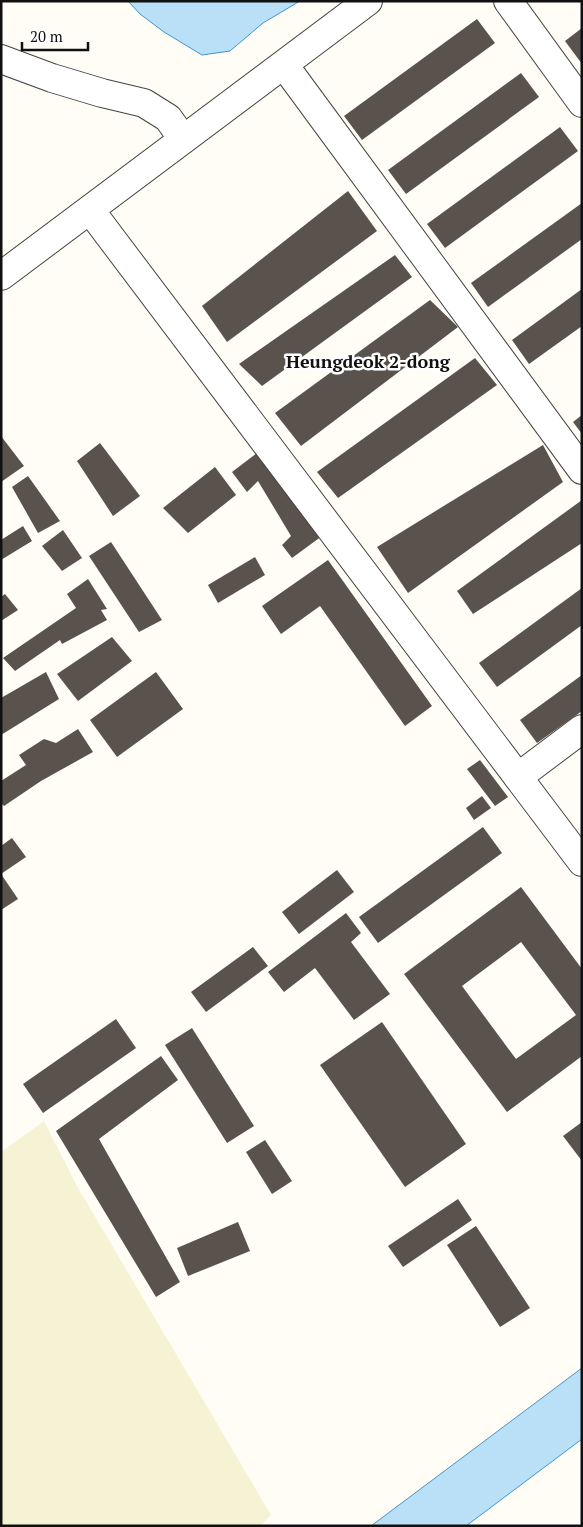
<svg xmlns="http://www.w3.org/2000/svg" width="583" height="1527" font-family="'PT Serif',serif">
	<style>
		.farmland { fill: #f6f3d4 }
		.water { fill: #b9e0f7; stroke: #3f96cf }
		.building { fill: #5a524d; fill-rule: evenodd }
		.lines { fill: none; stroke-linecap: round; stroke-linejoin: round }
		.minor-casing { stroke: #444; stroke-width: 30 }
		.minor { stroke: #fff; stroke-width: 28 }
		.labels { text-anchor: middle; stroke-width: 5; stroke-linejoin: round; paint-order: stroke }
		.quarter-label { font-size: 18px; font-weight: bold; fill: #111; stroke: #fff }
	</style>
	<rect width="100%" height="100%" fill="#fffdf5"/>
	<polygon class="farmland" points="44,1121 77,1186 271,1515 260,1526 1,1526 1,1152"/>
	<g class="water">
		<polygon points="128,1 300,1 263,23 230,51 202,55 164,32 140,14"/>
		<polygon points="582,1368 582,1439 466,1526 371,1526"/>
	</g>
	<g class="building">
		<polygon points="477,19 495,43 362,140 344,116"/>
		<polygon points="582,28 582,64 565,41"/>
		<polygon points="521,73 539,97 406,194 388,170"/>
		<polygon points="560,127 578,151 445,248 427,224"/>
		<polygon points="348,191 377,231 227,342 202,306"/>
		<polygon points="582,203 582,239 488,307 471,283"/>
		<polygon points="395,255 412,277 262,386 239,364"/>
		<polygon points="582,289 582,326 529,364 512,340"/>
		<polygon points="430,300 458,327 301,446 275,413"/>
		<polygon points="475,358 497,385 338,498 317,472"/>
		<polygon points="582,415 582,434 573,422"/>
		<polygon points="1,436 24,466 1,482"/>
		<polygon points="100,443 140,496 113,516 77,461"/>
		<polygon points="543,445 563,482 408,593 377,547"/>
		<polygon points="257,453 322,536 292,558 282,545 291,536 258,481 247,492 232,472"/>
		<polygon points="215,467 236,495 188,533 163,508"/>
		<polygon points="28,476 60,521 38,533 12,487"/>
		<polygon points="582,500 582,543 473,614 457,591"/>
		<polygon points="23,526 32,541 1,560 1,540"/>
		<polygon points="63,530 82,558 62,571 42,546"/>
		<polygon points="111,542 162,620 139,632 89,556"/>
		<polygon points="255,557 265,575 218,603 208,585"/>
		<polygon points="328,560 432,706 405,726 320,606 281,634 262,606"/>
		<polygon points="88,579 107,609 101,610 107,620 62,644 60,640 15,671 3,658 76,608 67,594"/>
		<polygon points="582,588 582,625 497,687 479,663"/>
		<polygon points="5,594 18,610 1,621 1,597"/>
		<polygon points="112,637 132,661 78,701 57,674"/>
		<polygon points="46,672 59,699 1,735 1,698"/>
		<polygon points="156,672 183,709 117,757 90,720"/>
		<polygon points="582,675 582,711 537,743 520,720"/>
		<polygon points="78,729 93,752 41,781 4,806 1,803 1,781 26,765 19,755 44,739 56,743"/>
		<polygon points="480,760 508,797 495,806 467,769"/>
		<polygon points="482,796 491,808 474,820 466,808"/>
		<polygon points="483,827 502,853 378,943 359,917"/>
		<polygon points="12,838 26,857 1,874 18,899 1,910 1,846"/>
		<polygon points="337,870 354,892 299,934 282,912"/>
		<path d="M521 887 582 969V1056L507 1112 404 974ZM521 942 576 1015 516 1059 462 986Z"/>
		<polygon points="346,913 361,933 351,942 390,994 354,1020 315,968 284,992 268,972"/>
		<polygon points="253,947 268,966 206,1012 191,992"/>
		<polygon points="116,1019 136,1048 43,1113 23,1084"/>
		<polygon points="382,1022 466,1144 405,1187 320,1065"/>
		<polygon points="192,1028 254,1126 227,1143 165,1045"/>
		<polygon points="161,1056 178,1080 99,1139 180,1282 156,1297 56,1131"/>
		<polygon points="582,1122 582,1161 563,1136"/>
		<polygon points="265,1140 292,1181 272,1194 246,1152"/>
		<polygon points="458,1199 472,1220 403,1267 388,1246"/>
		<polygon points="238,1222 250,1251 188,1276 177,1248"/>
		<polygon points="476,1226 530,1308 500,1327 447,1245"/>
	</g>
	<g class="lines">
		<g class="minor-casing">
			<g id="minor">
				<polyline points="508,1 582,103"/>
				<polyline points="1,59 52,78 102,93 144,103 168,118 183,139"/>
				<polyline points="284,65 582,470"/>
				<polyline points="90,210 582,862"/>
				<polyline points="1,276 368,1"/>
				<polyline points="518,777 582,729"/>
			</g>
		</g>
		<use href="#minor" class="minor"/>
	</g>
	<g class="labels">
		<g class="quarter-label">
			<text x="368" y="368">Heungdeok 2-dong</text>
		</g>
	</g>
	<rect width="583" height="1527" fill="none" stroke="#111111" stroke-width="5"/>
	<path d="M22 42v8h66v-8" fill="none" stroke="#111111" stroke-width="2.5"/>
	<text x="30" y="42" font-size="15" fill="#111111" stroke="#ffffff" stroke-width="4" paint-order="stroke">20 m</text>
</svg>
